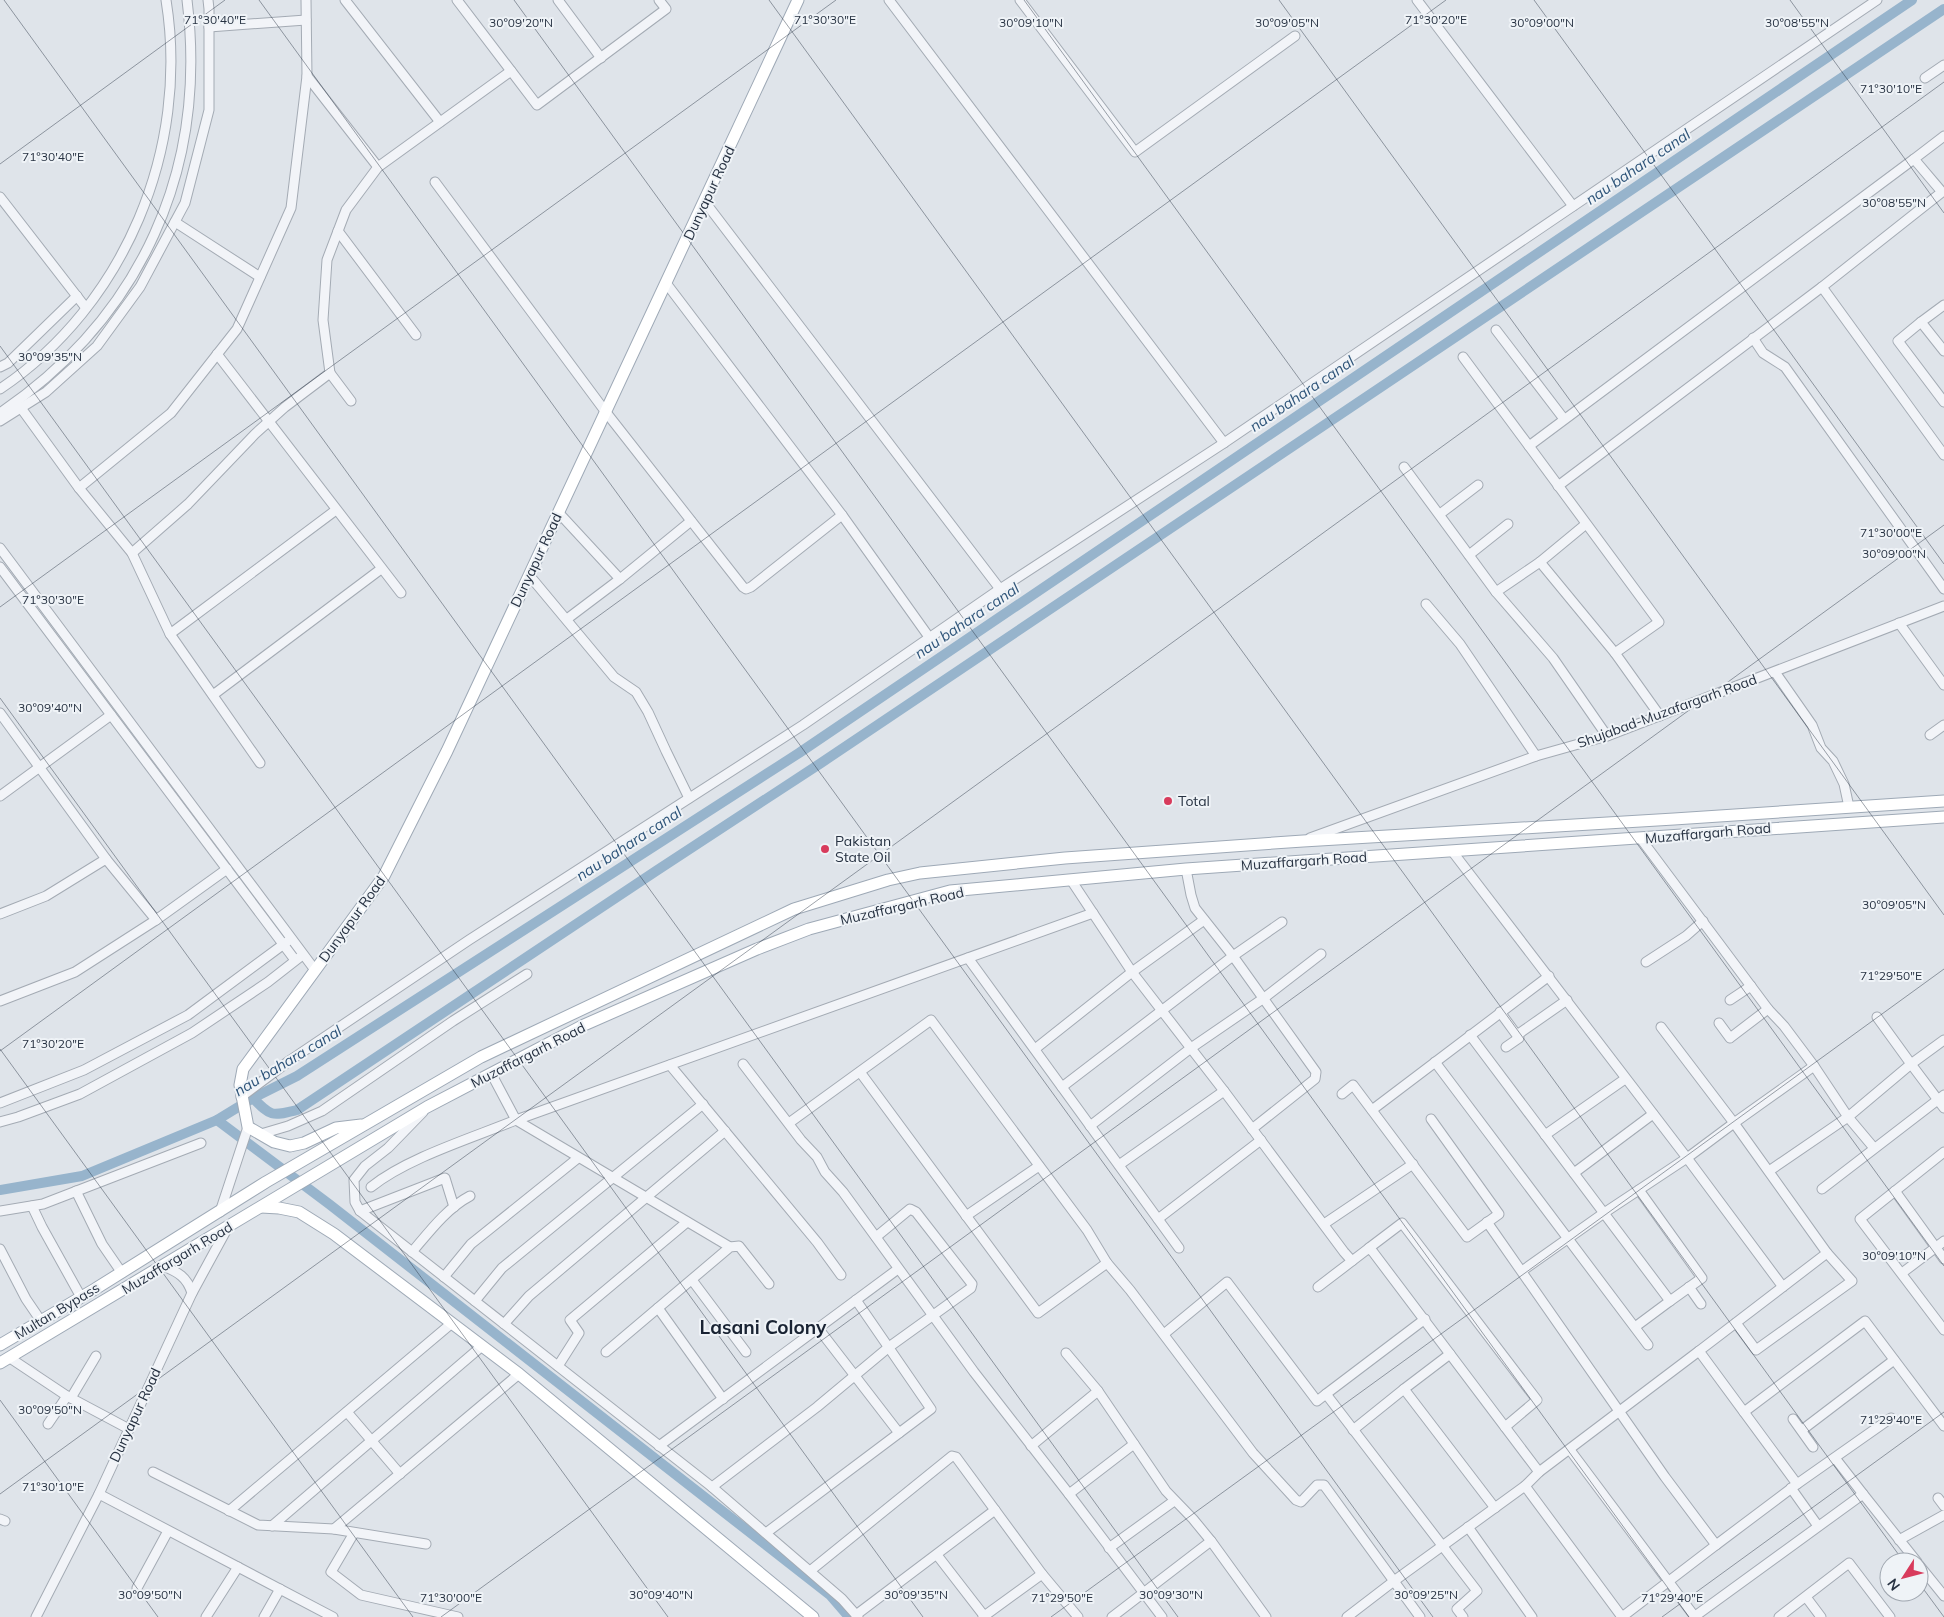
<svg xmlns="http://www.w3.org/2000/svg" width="1944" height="1617" font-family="Mulish,sans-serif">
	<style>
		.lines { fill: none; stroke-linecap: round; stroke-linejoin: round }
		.canal { stroke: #97b4cc; stroke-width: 10 }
		.minor-casing { stroke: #a4abb4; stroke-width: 11 }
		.major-casing { stroke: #9ea9b6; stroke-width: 13 }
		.minor { stroke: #f2f4f8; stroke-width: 9 }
		.major { stroke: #fff; stroke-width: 11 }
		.ticks { fill: none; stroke: #273242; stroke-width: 1; stroke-opacity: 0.45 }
		.poi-dot { fill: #d83b5c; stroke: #eff3f7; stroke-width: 2 }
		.labels { text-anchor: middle; stroke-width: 4; stroke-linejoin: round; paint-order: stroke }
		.street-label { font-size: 14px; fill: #273242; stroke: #eff3f7 }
		.poi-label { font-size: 14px; fill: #273242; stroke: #eff3f7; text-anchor: start }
		.water-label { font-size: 15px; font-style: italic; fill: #2e5479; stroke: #eff3f7 }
		.district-label { font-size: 19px; font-weight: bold; fill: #192333; stroke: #eff3f7 }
		.ticks-label { font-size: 12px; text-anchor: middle; fill: #273242; stroke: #eff3f7; stroke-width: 4; stroke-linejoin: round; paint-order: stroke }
	</style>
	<rect width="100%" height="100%" fill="#dfe4ea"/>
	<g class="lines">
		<g class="canal">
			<path d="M253 1098C271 1117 272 1116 297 1110L656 871 821 763 1944 9"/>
			<polyline points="217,1120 329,1204 830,1595 849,1617"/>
			<polyline points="0,1190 82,1176 217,1120 253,1098 297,1076 799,753 1912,0"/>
		</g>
		<g class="minor-casing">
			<g id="minor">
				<polyline points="345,0 440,122"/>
				<polyline points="457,0 537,105 666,9 659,0"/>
				<polyline points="558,0 601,58"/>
				<polyline points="889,0 1224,443"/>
				<polyline points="1020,0 1135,152 1295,36"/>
				<polyline points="1417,0 1573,206"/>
				<polyline points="209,27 306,20"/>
				<polyline points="307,76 378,167"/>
				<polyline points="1925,78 1944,65"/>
				<polyline points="1944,136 1914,159 1942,192 1822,287 1944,455"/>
				<polyline points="435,182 605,411 743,587 746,589 751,587 842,515"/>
				<polyline points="0,197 86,308"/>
				<polyline points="705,202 1000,589"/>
				<polyline points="175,222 260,277"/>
				<polyline points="338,231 416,335"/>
				<polyline points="666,283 842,515 929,637"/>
				<polyline points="1944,305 1921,322 1944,351"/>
				<polyline points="1921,322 1898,341 1944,402"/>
				<polyline points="1496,330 1564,419"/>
				<polyline points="1753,338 1763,353 1785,367 1944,589"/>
				<polyline points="217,354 401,593"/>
				<polyline points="1463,357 1529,446 1914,159"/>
				<polyline points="0,367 8,363 77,296"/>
				<polyline points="330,373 323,320 327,260 346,210 378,167 511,71"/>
				<path d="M0 389C125 305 190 148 166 0"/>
				<polyline points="21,408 79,488 171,413 237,329 291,208 307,76 306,0"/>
				<path d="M0 413C141 317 208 170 187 0"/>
				<polyline points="0,421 46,392 97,346 140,287 185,203 209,110 209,9 208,0"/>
				<polyline points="1529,446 1659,622 1615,653 1660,716"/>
				<polyline points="1404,467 1496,592"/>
				<polyline points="1558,486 1822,287"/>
				<polyline points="79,488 132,553 170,634 260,763"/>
				<polyline points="558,512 620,579"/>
				<polyline points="1440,514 1478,485"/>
				<polyline points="1586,524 1540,562 1615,653"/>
				<polyline points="0,548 315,970"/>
				<polyline points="132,553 188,504 255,434 285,407 330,373 351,401"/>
				<polyline points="1469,555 1508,524"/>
				<polyline points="1540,562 1496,592 1553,658 1607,736"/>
				<polyline points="0,567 295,960"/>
				<polyline points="529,575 614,677 636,692 648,712 666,751 689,798"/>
				<polyline points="1426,604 1460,644 1536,756"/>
				<polyline points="567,619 620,579 691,521"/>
				<polyline points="1899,623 1944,685"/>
				<polyline points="170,634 336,510"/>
				<polyline points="1775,672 1812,725 1821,748 1833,761 1844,784 1849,807"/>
				<polyline points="213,695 381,569"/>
				<polyline points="0,713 106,859"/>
				<polyline points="1930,735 1944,725"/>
				<polyline points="0,796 111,715"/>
				<polyline points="1310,838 1536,756 1607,736 1944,606"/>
				<polyline points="1641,839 1768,1009 1784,1026 1814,1066"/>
				<polyline points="1452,851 1687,1158 1604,1213 1522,1271"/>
				<polyline points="1186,869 1191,895 1195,908 1233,956 1316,1072 1315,1079 1252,1129"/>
				<polyline points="1071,880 1132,972 1224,1091 1344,1252 1352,1261 1369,1248 1373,1252 1539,1472"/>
				<polyline points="0,914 46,896 106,859 156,920 75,972 0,1001"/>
				<polyline points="156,920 227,869"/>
				<polyline points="968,958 1179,1248"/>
				<polyline points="1646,962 1686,936 1703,921"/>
				<polyline points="1730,1000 1751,986"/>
				<polyline points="1500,1012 1519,1038 1506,1047"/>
				<polyline points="1719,1023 1730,1038 1768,1009"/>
				<polyline points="1661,1027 1734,1123 1814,1066 1848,1117 1874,1148"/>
				<polyline points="1470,1035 1670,1301 1635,1327"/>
				<polyline points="1517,1035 1567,1000"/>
				<polyline points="1944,1040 1911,1064 1944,1108"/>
				<polyline points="1035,1049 1132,972 1204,920"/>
				<polyline points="1435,1062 1648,1345"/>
				<polyline points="743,1064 801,1140 817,1157 825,1172 843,1192 974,1372 1069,1494 1162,1617"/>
				<polyline points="670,1065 817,1242 841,1275"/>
				<polyline points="860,1072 1038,1313 1107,1263"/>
				<polyline points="491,1073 516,1120 730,1247"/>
				<polyline points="1062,1087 1233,956 1282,922"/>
				<polyline points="1342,1094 1353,1085 1467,1237 1499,1214 1431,1119"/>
				<polyline points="241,1097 289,1061 469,940 803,725 1000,589 1224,443 1877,0"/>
				<polyline points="0,1103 84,1070 188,1015 288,941"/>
				<polyline points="1372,1110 1549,976"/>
				<polyline points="423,1112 388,1148 365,1166 354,1180 355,1202 360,1211 712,1487 842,1599 858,1617"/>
				<polyline points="0,1122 18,1117 80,1094 192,1033 268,982 300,957"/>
				<polyline points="789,1123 931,1020 1087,1230 1107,1263 1130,1290 1253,1453 1296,1500 1301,1502 1317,1485 1324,1485 1420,1617"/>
				<polyline points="1090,1126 1191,1048 1264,998 1321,954"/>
				<polyline points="261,1134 288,1126 322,1111 453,1021 527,974"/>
				<polyline points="1545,1135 1625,1079"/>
				<polyline points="1944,1152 1860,1219 1944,1330"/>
				<polyline points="1119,1165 1224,1091"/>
				<polyline points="1769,1171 1848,1117 1911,1064 1877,1017"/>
				<polyline points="1574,1173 1653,1114"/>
				<path d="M371 1187C407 1158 472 1138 516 1120L1093 913"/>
				<polyline points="1822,1189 1944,1095"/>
				<polyline points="1639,1190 1702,1278 1670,1301"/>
				<polyline points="76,1191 102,1244 122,1273"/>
				<polyline points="1895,1191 1944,1259"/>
				<polyline points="32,1206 42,1227 81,1297"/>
				<polyline points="0,1211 43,1204 201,1143"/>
				<polyline points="360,1211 445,1178 454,1207"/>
				<polyline points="220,1212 248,1127"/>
				<polyline points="966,1216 1039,1166"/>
				<polyline points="1158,1219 1261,1140"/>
				<polyline points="1487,1222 1665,1477 1716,1545 1622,1617"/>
				<polyline points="1324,1224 1413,1164"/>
				<polyline points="1369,1248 1402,1223 1537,1400 1505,1427"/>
				<polyline points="0,1249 26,1299 41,1321"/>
				<path d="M412 1252C429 1232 447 1208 470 1196"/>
				<path d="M163 1266C178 1272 187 1277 192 1293"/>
				<polyline points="1902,1273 1944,1241"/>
				<polyline points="444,1277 471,1244 578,1158"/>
				<polyline points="692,1280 746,1352"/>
				<polyline points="1318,1287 1352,1261"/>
				<polyline points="1689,1287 1701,1304"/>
				<polyline points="1783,1287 1687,1158 1734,1123 1827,1253 1699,1351 1797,1484"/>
				<polyline points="475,1301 502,1268 703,1104"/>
				<polyline points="658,1308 723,1399"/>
				<polyline points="1736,1323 1756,1350 1852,1281 1827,1253"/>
				<polyline points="504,1324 529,1296 725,1131"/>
				<polyline points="818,1328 899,1433"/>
				<polyline points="1164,1334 1227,1282 1317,1401 1326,1394 1477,1591 1457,1609 1463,1617"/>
				<polyline points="606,1352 730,1247 739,1246 769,1284"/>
				<polyline points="1066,1353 1098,1391 1166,1491 1193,1519 1211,1541 1266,1617"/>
				<polyline points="1450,1354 1404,1389 1495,1508"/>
				<polyline points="10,1358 67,1396 129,1429"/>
				<polyline points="558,1366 579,1333 570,1320 687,1222"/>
				<polyline points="1326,1394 1425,1319"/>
				<polyline points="71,1398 96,1356"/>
				<polyline points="347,1412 400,1474"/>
				<polyline points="1744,1412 1865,1321 1944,1426"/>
				<polyline points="1793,1419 1813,1447"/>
				<polyline points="48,1424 67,1396"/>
				<polyline points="1353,1430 1404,1389"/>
				<polyline points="1802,1430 1894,1360"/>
				<polyline points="659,1446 898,1269"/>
				<polyline points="1031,1446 1098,1391"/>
				<polyline points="1570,1450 1695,1617"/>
				<polyline points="1835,1458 1863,1494"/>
				<polyline points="153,1472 258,1525 334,1529 426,1544"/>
				<polyline points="1525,1486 1622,1617"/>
				<polyline points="712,1487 817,1407 889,1347 971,1288 972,1284 916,1212 910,1209 876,1237"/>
				<polyline points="1791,1488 1818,1526"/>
				<polyline points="99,1494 333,1617"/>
				<polyline points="1069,1494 1134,1444"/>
				<polyline points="1938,1498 1944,1506"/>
				<polyline points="229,1511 452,1323"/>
				<polyline points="0,1519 5,1521"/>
				<polyline points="272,1526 482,1346"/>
				<polyline points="1468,1527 1532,1617"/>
				<polyline points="334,1529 519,1374"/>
				<polyline points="354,1533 331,1572 361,1595 458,1617"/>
				<polyline points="766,1533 931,1409 856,1300"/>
				<polyline points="1899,1540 1944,1515"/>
				<polyline points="1716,1545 1797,1484 1891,1418"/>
				<polyline points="1109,1548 1174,1501"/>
				<polyline points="937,1555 985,1617"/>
				<polyline points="1919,1565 1944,1596"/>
				<polyline points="810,1571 952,1456 956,1457 1042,1574 1078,1617"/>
				<polyline points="137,1588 168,1531"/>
				<polyline points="1806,1597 1821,1617"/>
				<polyline points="856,1615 995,1510"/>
				<polyline points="36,1617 99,1494 192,1293 228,1227"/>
				<polyline points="206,1617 238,1567"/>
				<polyline points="264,1617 280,1589"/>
				<polyline points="983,1617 1042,1574"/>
				<polyline points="1112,1617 1211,1541"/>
				<polyline points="1347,1617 1394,1581 1525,1486 1539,1472 1699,1351"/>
				<polyline points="1694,1617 1863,1494 1917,1562"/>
				<polyline points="1779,1617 1849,1563 1890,1617"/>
			</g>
		</g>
		<g class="major-casing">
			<g id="major">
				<polyline points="361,1125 336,1128 304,1143 290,1146 274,1142 248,1127 240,1085 243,1069 384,876 447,751 798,0"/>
				<polyline points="261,1207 279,1208 299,1212 334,1234 519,1374 813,1617"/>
				<polyline points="0,1345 95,1289 266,1182 481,1057 794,909 888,880 920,873 1065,858 1303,841 1674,819 1944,801"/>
				<polyline points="0,1363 427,1107 584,1025 757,949 809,929 950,891 1026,884 1186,869 1944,817"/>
			</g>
		</g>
		<use href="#minor" class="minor"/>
		<use href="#major" class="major"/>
	</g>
	<path class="ticks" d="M4 0 1178 1617M259 0 1433 1617M514 0 1689 1617M769 0 1904 1562M1024 0 1944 1266M1279 0 1944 915M1534 0 1944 564M1790 0 1944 213M0 164 225 0M0 346 923 1617M0 607 836 0M0 698 668 1617M0 1049 413 1617M0 1051 1446 0M0 1400 158 1617M0 1494 1944 82M1919 1583 1944 1617M441 1617 1944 525M1051 1617 1944 969M1662 1617 1944 1412"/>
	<g class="poi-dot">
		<circle cx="1168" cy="801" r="5"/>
		<circle cx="825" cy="849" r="5"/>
	</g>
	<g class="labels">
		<g class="street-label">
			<text transform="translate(709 193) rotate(-65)" y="5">Dunyapur Road</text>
			<text transform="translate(536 560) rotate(-65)" y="5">Dunyapur Road</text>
			<text transform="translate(1667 711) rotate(-20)" y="5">Shujabad-Muzafargarh Road</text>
			<text transform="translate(1708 833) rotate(-5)" y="5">Muzaffargarh Road</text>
			<text transform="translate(1304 861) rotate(-4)" y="5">Muzaffargarh Road</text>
			<text transform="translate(902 906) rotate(-13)" y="5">Muzaffargarh Road</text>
			<text transform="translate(352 919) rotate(-54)" y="5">Dunyapur Road</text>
			<text transform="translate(528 1055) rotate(-27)" y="5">Muzaffargarh Road</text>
			<text transform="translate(177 1258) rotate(-31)" y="5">Muzaffargarh Road</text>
			<text transform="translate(57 1311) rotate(-31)" y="5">Multan Bypass</text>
			<text transform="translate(135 1415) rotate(-65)" y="5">Dunyapur Road</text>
		</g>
		<g class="poi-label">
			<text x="1178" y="806">Total</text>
			<text x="835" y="846">Pakistan<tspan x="835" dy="16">State Oil</tspan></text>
		</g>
		<g class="water-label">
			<text transform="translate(1638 167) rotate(-34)" y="5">nau bahara canal</text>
			<text transform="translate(1302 394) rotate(-34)" y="5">nau bahara canal</text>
			<text transform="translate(967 621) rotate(-34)" y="5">nau bahara canal</text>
			<text transform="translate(629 844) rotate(-33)" y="5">nau bahara canal</text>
			<text transform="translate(288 1061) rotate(-31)" y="5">nau bahara canal</text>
		</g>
		<g class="district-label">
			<text x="763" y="1334">Lasani Colony</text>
		</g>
	</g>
	<g class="ticks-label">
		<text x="215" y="24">71°30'40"E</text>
		<text x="1436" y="24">71°30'20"E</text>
		<text x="825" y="24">71°30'30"E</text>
		<text x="521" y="27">30°09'20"N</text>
		<text x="1031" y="27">30°09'10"N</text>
		<text x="1287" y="27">30°09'05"N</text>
		<text x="1542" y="27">30°09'00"N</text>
		<text x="1797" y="27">30°08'55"N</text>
		<text x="1891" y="93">71°30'10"E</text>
		<text x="53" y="161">71°30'40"E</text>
		<text x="1894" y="207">30°08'55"N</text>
		<text x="50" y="361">30°09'35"N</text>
		<text x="1891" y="537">71°30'00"E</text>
		<text x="1894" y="558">30°09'00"N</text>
		<text x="53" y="604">71°30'30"E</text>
		<text x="50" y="712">30°09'40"N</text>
		<text x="1894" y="909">30°09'05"N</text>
		<text x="1891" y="980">71°29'50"E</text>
		<text x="53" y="1048">71°30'20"E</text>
		<text x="1894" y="1260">30°09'10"N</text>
		<text x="50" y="1414">30°09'50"N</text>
		<text x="1891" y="1424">71°29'40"E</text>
		<text x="53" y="1491">71°30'10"E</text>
		<text x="150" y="1599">30°09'50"N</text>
		<text x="661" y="1599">30°09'40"N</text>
		<text x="916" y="1599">30°09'35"N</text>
		<text x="1171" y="1599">30°09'30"N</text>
		<text x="1426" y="1599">30°09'25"N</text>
		<text x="451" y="1602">71°30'00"E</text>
		<text x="1062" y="1602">71°29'50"E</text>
		<text x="1672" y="1602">71°29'40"E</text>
	</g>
	<g transform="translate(1904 1577) rotate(234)"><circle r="24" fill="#eff3f7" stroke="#9fa6af"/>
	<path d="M0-4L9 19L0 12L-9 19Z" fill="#d83b5c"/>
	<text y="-8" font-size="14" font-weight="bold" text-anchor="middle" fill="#273242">N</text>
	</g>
</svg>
